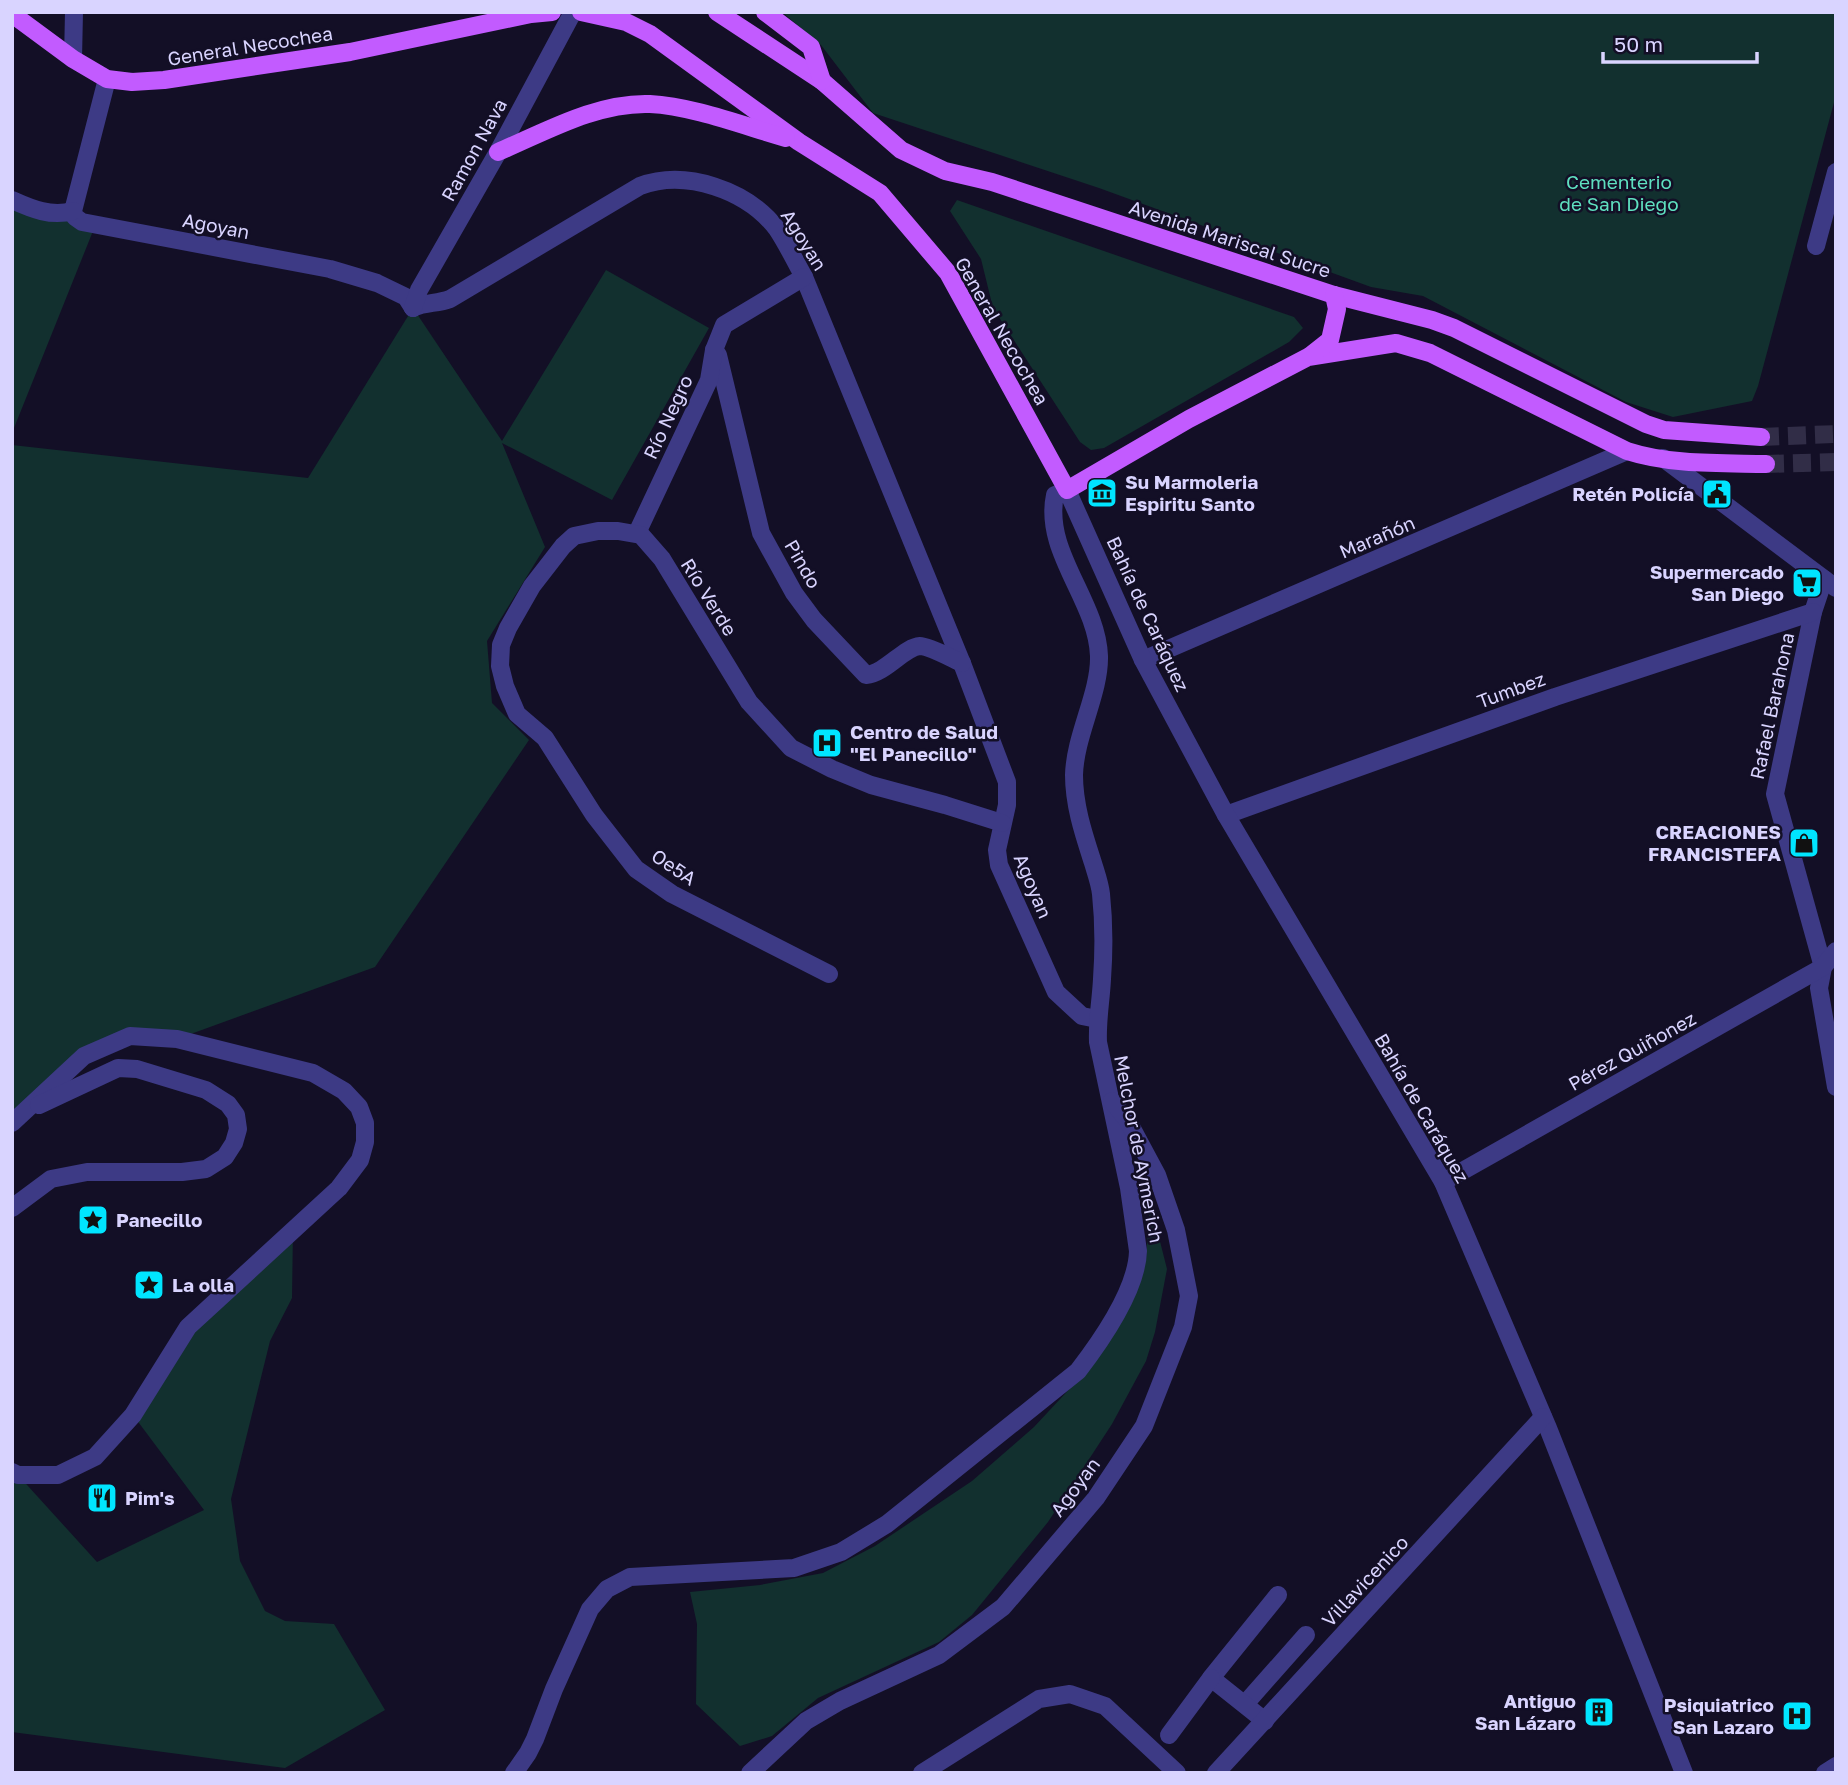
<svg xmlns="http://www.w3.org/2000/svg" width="1848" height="1785" font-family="'Golos Text',sans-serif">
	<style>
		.green { fill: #12302f }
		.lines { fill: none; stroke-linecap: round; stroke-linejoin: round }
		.major-tunnel { stroke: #312d47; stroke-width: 18; stroke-dasharray: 18 9; stroke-linecap: butt }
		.minor { stroke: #3d3a85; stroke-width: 18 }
		.major { stroke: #c25bff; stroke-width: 18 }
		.labels { text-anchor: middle; stroke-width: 5; stroke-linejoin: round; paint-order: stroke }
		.street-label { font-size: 19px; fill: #d9d4ff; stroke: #130f26 }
		.park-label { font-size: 19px; fill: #5fe0c0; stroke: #130f26 }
		.poi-label { font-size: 19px; font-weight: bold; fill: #d9d4ff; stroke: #130f26; text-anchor: start }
	</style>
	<rect width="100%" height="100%" fill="#130f26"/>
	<g class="green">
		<polygon points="782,12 1836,12 1836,95 1758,386 1752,401 1673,417 1626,402 1423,296 1371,287 1099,188 873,113 821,45"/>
		<polygon points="957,200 1294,317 1303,328 1289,342 1104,448 1091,450 1080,442 993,308 981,259 950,211"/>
		<polygon points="12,203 95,226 12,433"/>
		<polygon points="606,270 709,328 612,500 502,443 545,547 487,641 492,703 529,740 375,967 177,1039 130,1036 84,1056 12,1123 12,445 308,478 413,308 502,441"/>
		<polygon points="1150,1202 1167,1269 1155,1332 1146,1361 1112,1424 1048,1522 972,1615 939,1642 818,1698 772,1736 740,1746 696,1704 697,1624 690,1592 760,1585 823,1573 875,1546 972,1481 1034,1427 1089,1368 1146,1258"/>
		<polygon points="293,1229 292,1298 270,1341 231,1499 240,1561 265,1611 285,1621 334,1624 385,1710 285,1768 12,1732 12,1472 18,1475 97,1562 204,1510 133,1415 188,1327"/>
	</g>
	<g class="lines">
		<g class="major-tunnel">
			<polyline points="1761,437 1836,434"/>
			<polyline points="1766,464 1836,462"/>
		</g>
		<g class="minor">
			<polyline points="73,59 74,12"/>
			<polyline points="107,79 73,211 75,217 82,222 330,269 377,283 406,297 413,308"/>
			<path d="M12 200C32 209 51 217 73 211"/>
			<polyline points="1816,246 1836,172"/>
			<path d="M413 308C425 302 437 304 450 299L640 186C686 169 747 190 777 229 787 244 795 261 804 277L963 666 1007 782V805L997 850 999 865 1056 992 1082 1016 1097 1019"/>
			<polyline points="413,308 419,290 498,152 573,12"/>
			<path d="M714 350 718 355 761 533 794 593 814 620 866 675C886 673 904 647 920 646 929 646 953 659 962 663"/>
			<polyline points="1663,458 1836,588"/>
			<polyline points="637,533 709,380 714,350 724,325 804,277"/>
			<polyline points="1824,579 1813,612 1775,794 1823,967 1819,988 1836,1087"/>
			<polyline points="1143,660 1627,451"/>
			<polyline points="1226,815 1555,697 1813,612"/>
			<polyline points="829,974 672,894 636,869 594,815 545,738 517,714 505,686 500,666 501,645 508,628 532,586 563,546 574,536 598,531 618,531 641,535 662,559 749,702 791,748 832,769 871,785 945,805 1002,823"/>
			<polyline points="12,1123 84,1056 130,1036 177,1039 313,1073 344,1091 359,1107 365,1123 365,1142 360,1160 339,1188 188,1327 133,1415 95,1457 58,1475 18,1475 12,1472"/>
			<polyline points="1443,1182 1823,967 1836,951"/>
			<polyline points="12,1208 51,1179 87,1172 182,1172 206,1169 225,1157 234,1143 238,1129 236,1115 228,1104 206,1090 137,1069 118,1068 39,1105"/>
			<polyline points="1245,1704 1306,1635"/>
			<polyline points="1265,1721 1211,1678 1278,1595"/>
			<polyline points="1169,1735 1211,1678"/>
			<path d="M514 1773 528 1753 535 1739 554 1689 590 1609 607 1589 630 1577 794 1568 841 1552 887 1524 1078 1371C1101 1341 1137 1290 1138 1251L1129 1188 1098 1042C1097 1020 1101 1000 1102 979 1104 951 1104 922 1101 894 1100 884 1096 873 1093 863 1084 835 1074 806 1074 775 1075 735 1100 693 1099 656 1097 600 1043 552 1055 495L1067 490 1143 660 1226 815 1443 1182 1548 1428 1684 1773"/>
			<polyline points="750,1773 806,1721 840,1701 939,1655 1003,1607 1096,1498 1144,1426 1183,1327 1189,1296 1176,1230 1157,1175 1128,1121 1112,1101"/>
			<polyline points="922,1773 1039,1699 1070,1694 1105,1706 1177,1773"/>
			<polyline points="1216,1773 1543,1417"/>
			<polyline points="1825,1773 1836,1766"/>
		</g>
		<g class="major">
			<path d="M581 12 626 22 650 34 799 142 880 193 948 273 1067 490 1189 419 1308 357 1396 343 1430 353 1627 451C1670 465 1720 463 1766 464"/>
			<polyline points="717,12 822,81 901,150 945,171 992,182 1334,295 1432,320 1454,328 1646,424 1664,430 1761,437"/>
			<polyline points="765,12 811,47 822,81"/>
			<polyline points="12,14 73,59 107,79 132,82 164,80 350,52 531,14 552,12"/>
			<path d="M498 152C545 132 597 102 650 104 692 106 744 126 786 138"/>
			<polyline points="1311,355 1330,340 1337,309 1334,295"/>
		</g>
	</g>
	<defs>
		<g id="museum-square" transform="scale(1.575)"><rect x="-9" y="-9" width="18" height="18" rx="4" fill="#00e5ff" stroke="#130f26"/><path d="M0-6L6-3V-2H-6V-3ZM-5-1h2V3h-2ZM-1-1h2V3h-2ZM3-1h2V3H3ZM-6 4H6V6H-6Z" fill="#111"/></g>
		<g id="civic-square" transform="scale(1.575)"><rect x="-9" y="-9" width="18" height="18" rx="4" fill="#00e5ff" stroke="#130f26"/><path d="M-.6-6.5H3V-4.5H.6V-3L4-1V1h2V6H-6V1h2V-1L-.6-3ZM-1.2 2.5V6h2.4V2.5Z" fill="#111"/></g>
		<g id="supermarket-square" transform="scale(1.575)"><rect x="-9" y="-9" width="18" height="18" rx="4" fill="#00e5ff" stroke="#130f26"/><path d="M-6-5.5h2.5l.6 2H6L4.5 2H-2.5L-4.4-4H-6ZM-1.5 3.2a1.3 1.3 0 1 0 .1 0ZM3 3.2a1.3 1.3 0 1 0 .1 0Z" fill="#111"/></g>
		<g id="hospital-square" transform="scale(1.575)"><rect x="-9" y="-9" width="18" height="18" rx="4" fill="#00e5ff" stroke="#130f26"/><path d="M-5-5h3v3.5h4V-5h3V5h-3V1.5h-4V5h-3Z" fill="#111"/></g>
		<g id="shop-square" transform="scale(1.575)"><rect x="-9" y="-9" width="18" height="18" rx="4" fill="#00e5ff" stroke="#130f26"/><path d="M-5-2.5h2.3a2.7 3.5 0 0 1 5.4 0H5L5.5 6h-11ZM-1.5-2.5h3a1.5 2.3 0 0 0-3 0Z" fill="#111"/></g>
		<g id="sight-square" transform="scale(1.575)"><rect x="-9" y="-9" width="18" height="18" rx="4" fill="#00e5ff" stroke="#130f26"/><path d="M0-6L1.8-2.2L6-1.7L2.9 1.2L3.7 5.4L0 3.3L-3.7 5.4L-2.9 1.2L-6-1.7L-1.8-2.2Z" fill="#111"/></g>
		<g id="restaurant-square" transform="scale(1.575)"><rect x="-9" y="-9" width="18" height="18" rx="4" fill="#00e5ff" stroke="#130f26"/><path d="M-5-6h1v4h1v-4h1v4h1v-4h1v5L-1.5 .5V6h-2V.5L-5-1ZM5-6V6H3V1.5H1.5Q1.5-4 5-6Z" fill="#111"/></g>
		<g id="building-square" transform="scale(1.575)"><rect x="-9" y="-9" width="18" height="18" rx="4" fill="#00e5ff" stroke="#130f26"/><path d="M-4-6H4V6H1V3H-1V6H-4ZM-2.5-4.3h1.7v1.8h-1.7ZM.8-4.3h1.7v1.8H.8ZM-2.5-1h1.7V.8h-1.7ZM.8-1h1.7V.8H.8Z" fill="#111"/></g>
	</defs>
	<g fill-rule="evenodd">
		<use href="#museum-square" x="1102" y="493"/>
		<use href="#civic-square" x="1717" y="494"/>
		<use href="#supermarket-square" x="1807" y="583"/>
		<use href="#hospital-square" x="827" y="743"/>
		<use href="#shop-square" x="1804" y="843"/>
		<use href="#sight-square" x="93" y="1220"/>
		<use href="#sight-square" x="149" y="1285"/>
		<use href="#restaurant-square" x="102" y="1498"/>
		<use href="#building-square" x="1599" y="1712"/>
		<use href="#hospital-square" x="1797" y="1716"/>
	</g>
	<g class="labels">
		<g class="street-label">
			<text transform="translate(250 46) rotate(-9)" y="7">General Necochea</text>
			<text transform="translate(474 150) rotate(-61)" y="7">Ramon Nava</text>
			<text transform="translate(216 226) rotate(11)" y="7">Agoyan</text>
			<text transform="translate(1230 239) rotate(18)" y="7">Avenida Mariscal Sucre</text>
			<text transform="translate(804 240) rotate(58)" y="7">Agoyan</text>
			<text transform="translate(1002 331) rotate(60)" y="7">General Necochea</text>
			<text transform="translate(668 417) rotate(-65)" y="7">Río Negro</text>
			<text transform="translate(1377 537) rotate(-23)" y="7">Marañón</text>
			<text transform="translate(803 564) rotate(60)" y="7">Pindo</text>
			<text transform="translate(709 597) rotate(58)" y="7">Río Verde</text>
			<text transform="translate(1148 614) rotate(65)" y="7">Bahía de Caráquez</text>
			<text transform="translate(1511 690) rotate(-20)" y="7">Tumbez</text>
			<text transform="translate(1772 706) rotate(-78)" y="7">Rafael Barahona</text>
			<text transform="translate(674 867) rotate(34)" y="7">Oe5A</text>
			<text transform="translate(1033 886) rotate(67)" y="7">Agoyan</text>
			<text transform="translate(1632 1051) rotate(-29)" y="7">Pérez Quiñonez</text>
			<text transform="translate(1422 1108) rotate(60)" y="7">Bahía de Caráquez</text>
			<text transform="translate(1139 1149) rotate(79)" y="7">Melchor de Aymerich</text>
			<text transform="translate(1075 1487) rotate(-53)" y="7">Agoyan</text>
			<text transform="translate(1365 1581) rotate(-47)" y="7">Villavicenico</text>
		</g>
		<g class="park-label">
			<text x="1619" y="189">Cementerio<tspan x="1619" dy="22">de San Diego</tspan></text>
		</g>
		<g class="poi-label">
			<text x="1125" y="489">Su Marmoleria<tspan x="1125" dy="22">Espiritu Santo</tspan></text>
			<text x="1694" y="501" text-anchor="end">Retén Policía</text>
			<text x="1784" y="579" text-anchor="end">Supermercado<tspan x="1784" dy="22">San Diego</tspan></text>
			<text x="850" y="739">Centro de Salud<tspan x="850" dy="22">"El Panecillo"</tspan></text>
			<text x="1781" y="839" text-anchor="end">CREACIONES<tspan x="1781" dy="22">FRANCISTEFA</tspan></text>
			<text x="116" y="1227">Panecillo</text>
			<text x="172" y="1292">La olla</text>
			<text x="125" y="1505">Pim's</text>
			<text x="1576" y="1708" text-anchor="end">Antiguo<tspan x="1576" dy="22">San Lázaro</tspan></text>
			<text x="1774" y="1712" text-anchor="end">Psiquiatrico<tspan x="1774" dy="22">San Lazaro</tspan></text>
		</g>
	</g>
	<rect width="1848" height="1785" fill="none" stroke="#d9d4ff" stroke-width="28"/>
	<path d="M1603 52v10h154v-10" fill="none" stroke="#d9d4ff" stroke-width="3.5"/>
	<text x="1614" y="52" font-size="21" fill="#d9d4ff" stroke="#130f26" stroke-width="5" paint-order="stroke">50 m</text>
</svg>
